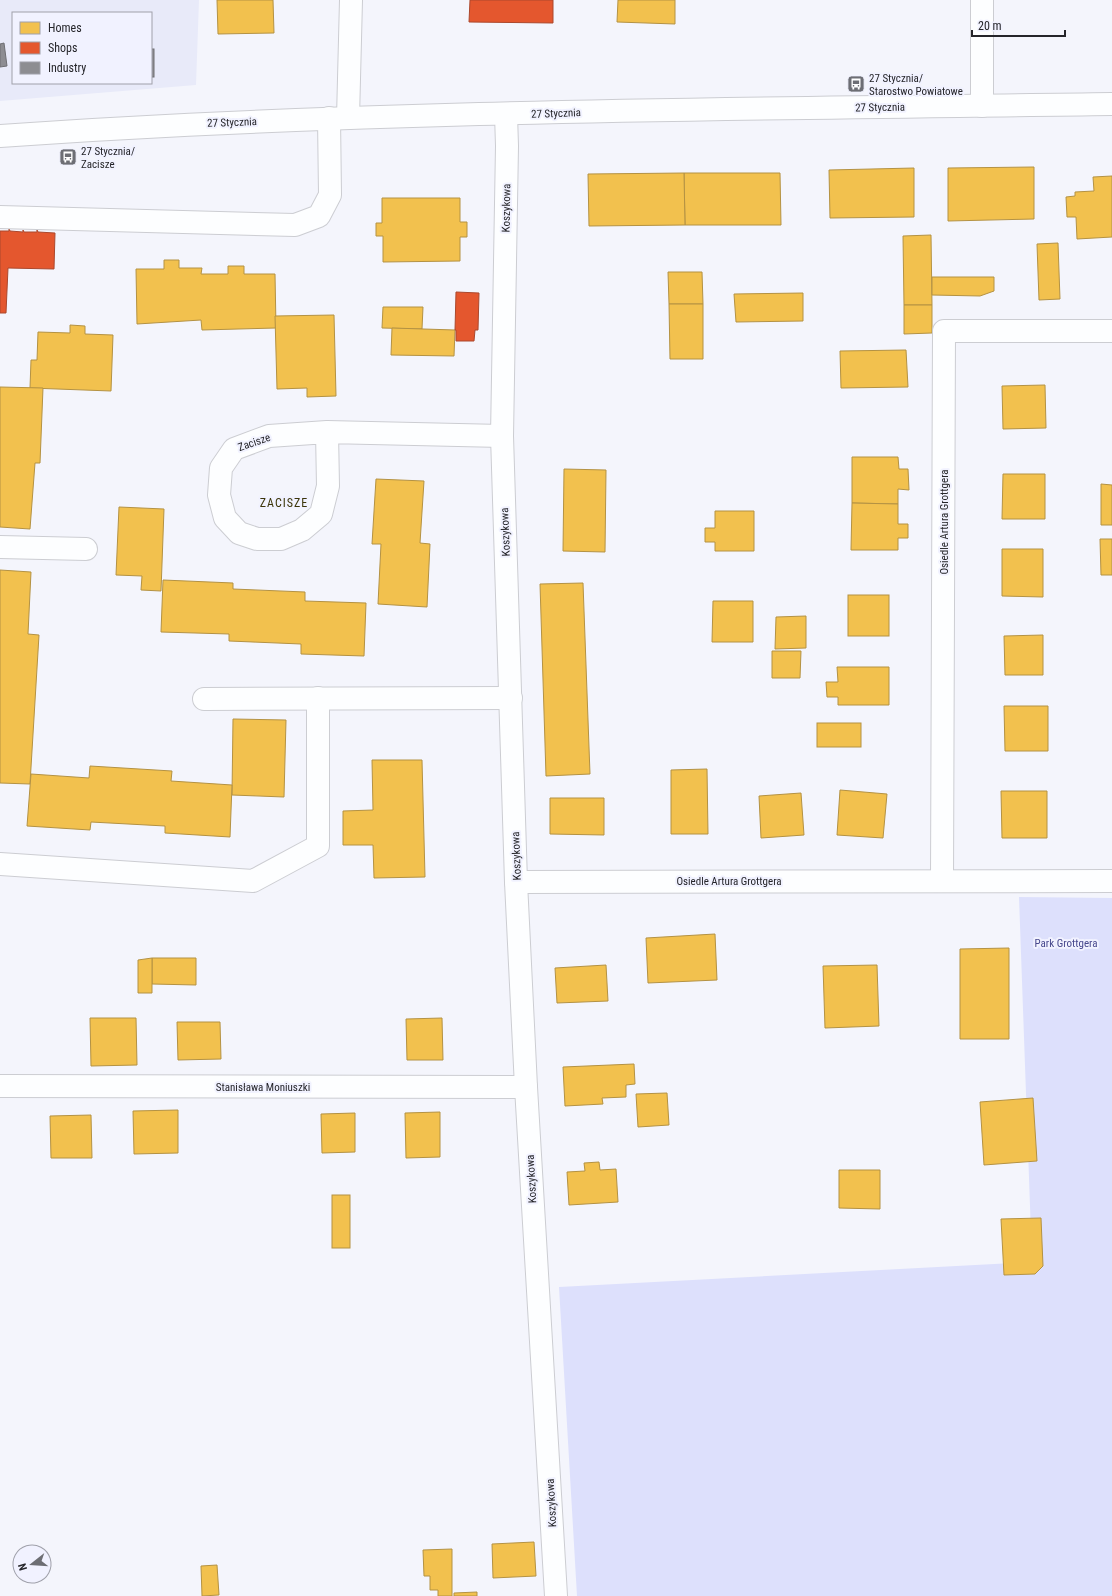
<svg xmlns="http://www.w3.org/2000/svg" width="1112" height="1596" font-family="'Roboto Condensed',sans-serif">
	<style>
		.built { fill: #e8eaf9; fill-rule: evenodd }
		.green { fill: #dde0fc }
		.homes { fill: #f2c14e; stroke: #b49243 }
		.shops { fill: #e4572e; stroke: #ab482d }
		.industry { fill: #8d8d92; stroke: #6e6e73 }
		.lines { fill: none; stroke-linecap: round; stroke-linejoin: round }
		.minor-casing { stroke: #cccdd2; stroke-width: 24 }
		.major-casing { stroke: #cccdd2; stroke-width: 24 }
		.minor { stroke: #fdfeff; stroke-width: 22 }
		.major { stroke: #fdfeff; stroke-width: 22 }
		.labels { text-anchor: middle; stroke-width: 4; stroke-linejoin: round; paint-order: stroke }
		.poi-label { font-size: 11px; fill: #25252a; stroke: #f1f2ff; text-anchor: start }
		.street-label { font-size: 11px; fill: #25252a; stroke: #f1f2ff }
		.park-label { font-size: 11px; fill: #47488d; stroke: #f1f2ff }
		.neighbourhood-label { font-size: 12px; letter-spacing: 1px; fill: #3c350a; stroke: #f1f2ff }
	</style>
	<rect width="100%" height="100%" fill="#f4f5fc"/>
	<path class="built" d="M0 0H199L196 85 0 101ZM13 13H151V83H13Z"/>
	<polygon class="green" points="1019,897 1112,898 1112,1596 577,1596 559,1287 1032,1262"/>
	<g class="homes">
		<polygon points="217,0 273,0 274,33 218,34"/>
		<polygon points="618,0 675,0 675,24 617,22"/>
		<polygon points="1034,167 1034,219 948,221 948,168"/>
		<polygon points="914,168 914,217 830,218 829,170"/>
		<polygon points="684,173 780,173 781,225 685,225"/>
		<polygon points="684,173 685,225 589,226 588,174"/>
		<polygon points="1112,176 1112,237 1077,239 1076,217 1067,217 1066,197 1075,196 1075,192 1094,191 1093,177"/>
		<polygon points="382,198 460,198 460,222 467,222 467,237 460,237 460,261 383,262 383,236 376,236 376,223 382,223"/>
		<polygon points="931,235 932,305 904,305 903,236"/>
		<polygon points="1058,243 1060,299 1039,300 1037,244"/>
		<polygon points="164,260 179,260 179,268 202,268 201,274 228,274 228,266 244,266 244,274 275,274 276,328 202,330 201,320 137,324 136,269 164,269"/>
		<polygon points="668,272 702,272 703,304 669,304"/>
		<polygon points="932,277 994,277 994,291 980,296 932,295"/>
		<polygon points="803,293 803,321 736,322 734,294"/>
		<polygon points="669,304 703,304 703,359 670,359"/>
		<polygon points="904,305 932,305 932,333 904,334"/>
		<polygon points="383,307 423,307 422,329 382,328"/>
		<polygon points="334,315 336,396 307,397 307,388 277,389 275,316"/>
		<polygon points="70,325 85,326 85,334 113,335 111,391 30,388 31,360 37,360 38,332 70,333"/>
		<polygon points="392,328 455,330 454,356 391,355"/>
		<polygon points="906,350 908,387 841,388 840,351"/>
		<polygon points="1045,385 1046,428 1003,429 1002,386"/>
		<polygon points="0,387 43,388 40,463 35,463 30,529 0,527"/>
		<polygon points="852,457 898,457 899,469 908,469 909,490 898,489 898,504 852,503"/>
		<polygon points="564,469 606,470 605,552 563,551"/>
		<polygon points="1003,474 1045,474 1045,519 1002,519"/>
		<polygon points="376,479 424,481 420,543 430,544 427,607 378,604 381,544 372,544"/>
		<polygon points="1101,484 1112,485 1112,525 1101,525"/>
		<polygon points="852,503 898,504 898,524 908,524 908,538 898,538 898,550 851,550"/>
		<polygon points="119,507 164,509 161,591 141,590 142,576 116,575"/>
		<polygon points="715,511 754,511 754,551 715,551 715,542 705,542 705,528 715,528"/>
		<polygon points="1100,539 1112,539 1112,575 1101,575"/>
		<polygon points="1002,549 1043,549 1043,597 1002,596"/>
		<polygon points="0,570 31,572 28,634 39,635 30,784 0,783"/>
		<polygon points="163,580 233,583 233,589 305,592 305,601 366,603 364,656 301,654 301,644 229,641 229,634 161,632"/>
		<polygon points="583,583 590,774 546,776 540,584"/>
		<rect x="848" y="595" width="41" height="41"/>
		<polygon points="713,601 753,601 753,642 712,642"/>
		<polygon points="806,616 806,648 775,649 776,617"/>
		<polygon points="1043,635 1043,675 1005,675 1004,636"/>
		<polygon points="772,651 801,651 800,678 772,678"/>
		<polygon points="837,667 889,667 889,705 838,705 838,697 827,697 826,682 838,682"/>
		<polygon points="1004,706 1048,706 1048,751 1005,751"/>
		<polygon points="233,719 286,720 284,797 232,795"/>
		<rect x="817" y="723" width="44" height="24"/>
		<polygon points="372,760 422,760 425,877 374,878 373,845 343,845 343,811 373,810"/>
		<polygon points="90,766 172,771 171,781 232,785 230,837 165,833 165,826 91,822 90,830 27,826 31,774 89,778"/>
		<polygon points="707,769 708,834 671,834 671,770"/>
		<polygon points="840,790 887,794 883,838 837,835"/>
		<polygon points="1001,791 1047,791 1047,838 1002,838"/>
		<polygon points="801,793 804,835 761,838 759,796"/>
		<polygon points="550,798 604,798 604,835 550,834"/>
		<polygon points="715,934 717,980 648,983 646,938"/>
		<polygon points="1009,948 1009,1039 960,1039 960,949"/>
		<polygon points="152,958 196,958 196,985 152,984"/>
		<polygon points="152,958 152,993 138,993 138,960"/>
		<polygon points="606,965 608,1001 557,1003 555,968"/>
		<polygon points="877,965 879,1026 825,1028 823,966"/>
		<polygon points="90,1018 136,1018 137,1065 91,1066"/>
		<polygon points="442,1018 443,1060 407,1060 406,1019"/>
		<polygon points="177,1022 220,1022 221,1059 178,1060"/>
		<polygon points="634,1064 635,1084 626,1085 626,1097 602,1098 603,1104 565,1106 563,1067"/>
		<polygon points="667,1093 669,1125 638,1127 636,1094"/>
		<polygon points="1033,1098 1037,1161 984,1165 980,1102"/>
		<polygon points="178,1110 178,1153 134,1154 133,1111"/>
		<polygon points="440,1112 440,1157 406,1158 405,1113"/>
		<polygon points="355,1113 355,1152 322,1153 321,1114"/>
		<polygon points="91,1115 92,1158 51,1158 50,1116"/>
		<polygon points="599,1162 600,1170 616,1169 618,1202 569,1205 567,1172 585,1171 584,1163"/>
		<polygon points="839,1170 880,1170 880,1209 839,1208"/>
		<rect x="332" y="1195" width="18" height="53"/>
		<polygon points="1041,1218 1043,1266 1035,1274 1004,1275 1001,1219"/>
		<polygon points="534,1542 536,1576 493,1578 492,1544"/>
		<polygon points="452,1549 452,1596 438,1596 438,1590 430,1590 430,1576 424,1576 423,1550"/>
		<polygon points="217,1565 219,1595 202,1596 201,1566"/>
		<polygon points="477,1592 477,1596 454,1596 454,1593"/>
	</g>
	<g class="shops">
		<polygon points="470,0 553,0 553,23 469,22"/>
		<polygon points="9,229 10,231 23,232 23,230 24,232 37,232 37,230 38,232 55,233 54,269 8,268 6,313 0,313 0,231 9,231"/>
		<polygon points="456,292 479,293 478,330 475,330 474,341 456,341 456,330 455,330"/>
	</g>
	<g class="industry">
		<polygon points="4,43 7,66 0,67 0,44"/>
		<rect x="151" y="49" width="3" height="28"/>
	</g>
	<g class="lines">
		<g class="minor-casing">
			<g id="minor">
				<polyline points="982,106 982,0"/>
				<polyline points="506,114 507,146 502,436 516,882 526,1087 556,1596"/>
				<polyline points="348,118 351,0"/>
				<polyline points="0,217 295,225 319,216 330,195 329,118"/>
				<polyline points="327,432 328,486 321,514 302,530 281,539 257,539 239,533 225,518 219,495 221,468 234,449 269,436 327,432 502,436"/>
				<polyline points="0,547 86,549"/>
				<polyline points="204,699 511,698"/>
				<polyline points="0,864 253,881 318,846 318,698"/>
				<polyline points="942,881 944,331 1112,331"/>
				<polyline points="516,882 1112,881"/>
				<polyline points="0,1086 526,1087"/>
			</g>
		</g>
		<g class="major-casing">
			<path id="major" d="M0 136C370 110 741 109 1112 104"/>
		</g>
		<use href="#minor" class="minor"/>
		<use href="#major" class="major"/>
	</g>
	<defs>
		<g id="bus-square" transform="scale(0.9)"><rect x="-9" y="-9" width="18" height="18" rx="4" fill="#6d6e74" stroke="#f1f2ff"/><path d="M-5-6H5V4H4V6H2V4H-2V6H-4V4H-5ZM-3.5-4V0h7V-4ZM-3.5 1.2v1.5H-2V1.2ZM2 1.2v1.5H3.5V1.2Z" fill="#fff"/></g>
	</defs>
	<g fill-rule="evenodd">
		<use href="#bus-square" x="856" y="84"/>
		<use href="#bus-square" x="68" y="157"/>
	</g>
	<g class="labels">
		<g class="poi-label">
			<text x="869" y="82">27 Stycznia/<tspan x="869" dy="13">Starostwo Powiatowe</tspan></text>
			<text x="81" y="155">27 Stycznia/<tspan x="81" dy="13">Zacisze</tspan></text>
		</g>
		<g class="street-label">
			<text transform="translate(880 107) rotate(-1)" y="4">27 Stycznia</text>
			<text transform="translate(556 113) rotate(-2)" y="4">27 Stycznia</text>
			<text transform="translate(232 122) rotate(-2)" y="4">27 Stycznia</text>
			<text transform="translate(506 208) rotate(-89)" y="4">Koszykowa</text>
			<text transform="translate(254 442) rotate(-19)" y="4">Zacisze</text>
			<text transform="translate(944 522) rotate(-90)" y="4">Osiedle Artura Grottgera</text>
			<text transform="translate(505 532) rotate(-92)" y="4">Koszykowa</text>
			<text transform="translate(516 856) rotate(-92)" y="4">Koszykowa</text>
			<text x="729" y="885">Osiedle Artura Grottgera</text>
			<text x="263" y="1091">Stanisława Moniuszki</text>
			<text transform="translate(531 1179) rotate(-93)" y="4">Koszykowa</text>
			<text transform="translate(551 1503) rotate(-93)" y="4">Koszykowa</text>
		</g>
		<g class="park-label">
			<text x="1066" y="947">Park Grottgera</text>
		</g>
		<g class="neighbourhood-label">
			<text x="284" y="507">ZACISZE</text>
		</g>
	</g>
	<rect x="12" y="12" width="140" height="72" fill="#f1f2ff" stroke="#9fa0aa"/>
	<rect x="20" y="22" width="20" height="12" fill="#f2c14e" stroke="#9fa0aa"/>
	<text x="48" y="32" font-size="12" fill="#25252a">Homes</text>
	<rect x="20" y="42" width="20" height="12" fill="#e4572e" stroke="#9fa0aa"/>
	<text x="48" y="52" font-size="12" fill="#25252a">Shops</text>
	<rect x="20" y="62" width="20" height="12" fill="#8d8d92" stroke="#9fa0aa"/>
	<text x="48" y="72" font-size="12" fill="#25252a">Industry</text>
	<g transform="translate(32 1564) rotate(253)"><circle r="19" fill="#f1f2ff" stroke="#9fa0aa"/>
	<path d="M0-3L7 15L0 10L-7 15Z" fill="#6d6e74"/>
	<text y="-6" font-size="11" font-weight="bold" text-anchor="middle" fill="#25252a">N</text>
	</g>
	<path d="M972 30v6h93v-6" fill="none" stroke="#25252a" stroke-width="2"/>
	<text x="978" y="30" font-size="12" fill="#25252a" stroke="#f1f2ff" stroke-width="3" paint-order="stroke">20 m</text>
</svg>
